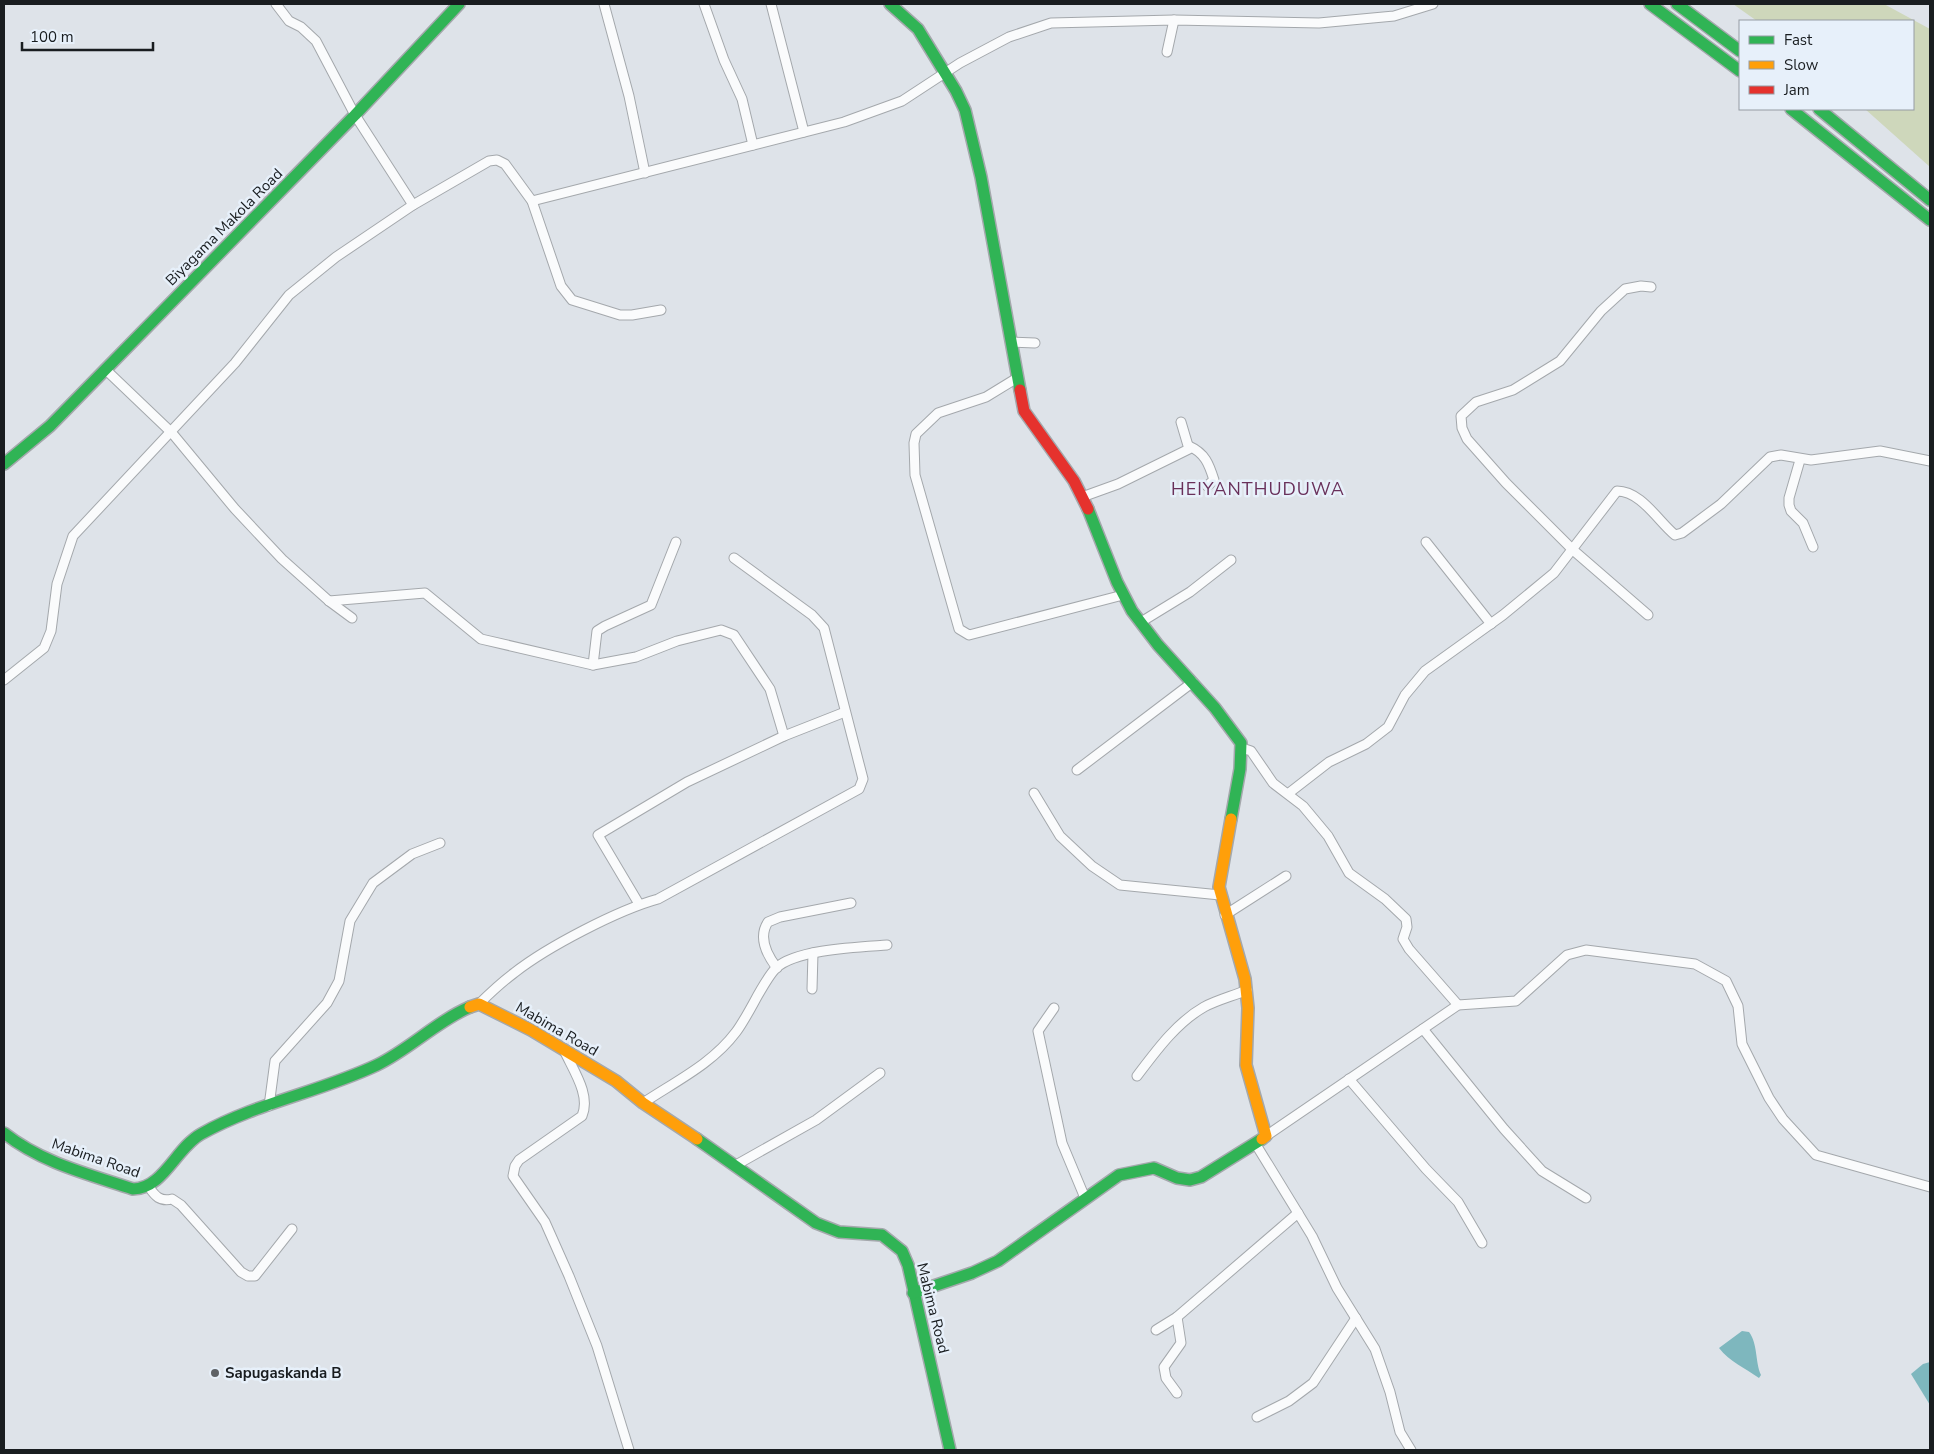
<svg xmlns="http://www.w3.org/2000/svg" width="1934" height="1454" font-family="'Nunito Sans',sans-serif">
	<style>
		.green { fill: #ced7bb }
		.water { fill: #7eb7be }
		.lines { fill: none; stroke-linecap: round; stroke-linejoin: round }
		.street-casing { stroke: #a4a8ac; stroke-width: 11 }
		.fast-casing { stroke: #a4a8ac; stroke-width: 14 }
		.slow-casing { stroke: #a4a8ac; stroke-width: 14 }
		.jam-casing { stroke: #a4a8ac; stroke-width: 14 }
		.street { stroke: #fafbfc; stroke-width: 9 }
		.fast { stroke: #30b455; stroke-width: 11 }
		.slow { stroke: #ff9f0a; stroke-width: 11 }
		.jam { stroke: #e5322d; stroke-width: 11 }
		.poi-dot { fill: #5e6266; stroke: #e7f0fa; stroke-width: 2 }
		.labels { text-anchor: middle; stroke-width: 5; stroke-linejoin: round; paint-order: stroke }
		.street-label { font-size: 15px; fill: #191d20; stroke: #e7f0fa }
		.poi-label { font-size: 15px; font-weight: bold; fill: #191d20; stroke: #e7f0fa; text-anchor: start }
		.quarter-label { font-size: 18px; letter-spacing: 1px; fill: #69305a; stroke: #e7f0fa }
	</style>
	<rect width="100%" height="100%" fill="#dee3e9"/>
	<polygon class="green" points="1733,4 1884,4 1930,29 1930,167 1865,109 1913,109 1913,21 1757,21"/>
	<g class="water">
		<path d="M1742 1331 1749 1332C1758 1344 1755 1362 1761 1375L1759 1378C1745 1368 1730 1362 1719 1348Z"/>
		<polygon points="1930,1362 1930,1405 1911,1374 1923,1364"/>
	</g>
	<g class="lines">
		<g class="street-casing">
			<g id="street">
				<polyline points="276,4 289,21 301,27 316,41 355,115 413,205"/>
				<polyline points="604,4 629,96 645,173"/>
				<polyline points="704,4 724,60 742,99 753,145"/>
				<polyline points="771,4 804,132"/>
				<polyline points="1167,52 1174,20"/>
				<polyline points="532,201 844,122 902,101 960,63 1009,37 1051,23 1174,20 1319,23 1394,16 1433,4"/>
				<polyline points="1011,342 1035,343"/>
				<polyline points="105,369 172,433 235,509 282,559 329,601 352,618"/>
				<polyline points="1017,378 986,397 938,413 916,434 914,443 915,475 959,629 969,635 1123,595"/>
				<path d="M1189 446C1205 453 1209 464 1214 480L1207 486"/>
				<polyline points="1800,460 1789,498 1789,505 1791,511 1803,523 1813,547"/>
				<polyline points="1082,497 1118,484 1189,449 1181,422"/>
				<polyline points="1426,542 1491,624"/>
				<polyline points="329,601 425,593 481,639 593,665 636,657 677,641 721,630 734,635 770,689 784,736"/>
				<polyline points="1648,615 1573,550 1506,483 1467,439 1462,428 1461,416 1476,402 1513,390 1560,361 1601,311 1625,289 1641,286 1651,287"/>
				<polyline points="1141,622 1190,592 1231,560"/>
				<polyline points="593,665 597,631 605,626 651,605 676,542"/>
				<polyline points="4,680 44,648 51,631 57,584 73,536 235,363 289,295 336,257 413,205 489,161 497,160 505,164 532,201 561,286 572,300 620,315 632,315 661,310"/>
				<polyline points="1242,748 1251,751 1273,783 1303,806 1328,836 1349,873 1385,899 1406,919 1407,927 1403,939 1409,949 1458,1005"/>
				<polyline points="1077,770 1193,682"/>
				<polyline points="1034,793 1060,836 1092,866 1120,885 1220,895"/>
				<path d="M1289 793 1329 762 1366 744 1388 727 1405 695 1425 671 1503 615 1554 573 1617 491C1641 491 1658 521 1675 535L1682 533 1721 504 1770 457 1781 455 1811 460 1880 451 1930 461"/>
				<polyline points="639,904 598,835 687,782 784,736 845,712"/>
				<polyline points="1225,915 1286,876"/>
				<path d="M777 968C767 955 758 937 768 922L780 917 851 903"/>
				<polyline points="812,989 813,953"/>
				<path d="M479 1004C490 993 502 982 514 973 547 947 618 910 658 899L859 789 863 779 824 628 812 615 734 558"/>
				<polyline points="1054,1008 1038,1031 1062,1143 1085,1198"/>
				<polyline points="1423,1029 1504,1129 1542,1171 1586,1198"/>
				<path d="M564 1050C573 1070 591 1095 582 1116L519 1160 515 1166 513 1176 545 1222 569 1276 597 1346 629 1450"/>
				<path d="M1137 1076C1156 1051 1176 1023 1204 1007 1217 1000 1233 996 1247 990"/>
				<polyline points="1349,1079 1426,1169 1458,1202 1482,1243"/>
				<path d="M643 1103C676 1081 712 1064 736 1032 749 1015 763 981 776 968 796 949 860 947 887 945"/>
				<polyline points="269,1106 275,1061 327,1003 339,981 350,921 373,883 412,854 440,843"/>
				<polyline points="1266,1136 1458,1005 1516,1001 1567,955 1586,950 1695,964 1726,981 1738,1006 1742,1044 1769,1098 1783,1119 1816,1155 1930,1187"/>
				<polyline points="1255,1143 1312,1236 1337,1288 1375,1349 1390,1392 1400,1432 1411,1450"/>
				<polyline points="736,1165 816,1120 880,1073"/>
				<path d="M149 1187C155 1196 160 1202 172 1199L181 1205 241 1272 248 1276H255L292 1229"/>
				<polyline points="1177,1317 1298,1213"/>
				<polyline points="1156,1330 1177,1317 1181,1343 1164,1367 1166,1378 1177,1393"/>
				<polyline points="1257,1417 1289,1401 1313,1383 1356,1318"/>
			</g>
		</g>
		<g class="fast-casing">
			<g id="fast">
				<polyline points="890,4 918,29 956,91 965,110 981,177 1020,390"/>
				<polyline points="1650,4 1740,71"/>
				<polyline points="1677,4 1740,51"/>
				<polyline points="1791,109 1930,220"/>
				<polyline points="1819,109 1930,200"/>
				<polyline points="4,464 50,426 355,115 459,4"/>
				<polyline points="1088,509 1117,582 1132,611 1158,645 1215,708 1241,743 1240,769 1231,819"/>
				<path d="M4 1133C42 1163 88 1174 133 1189 163 1189 176 1148 201 1134 256 1103 320 1092 377 1065 410 1049 437 1021 470 1007"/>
				<polyline points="697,1139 816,1223 839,1232 882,1235 902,1251 908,1265 950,1450"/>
				<polyline points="913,1293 972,1273 998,1261 1119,1175 1154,1168 1177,1178 1190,1180 1201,1177 1262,1139"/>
			</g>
		</g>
		<g class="slow-casing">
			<g id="slow">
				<polyline points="1231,819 1219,887 1245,979 1248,1008 1246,1065 1266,1136 1262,1139"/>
				<polyline points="470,1007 479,1004 531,1030 616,1081 643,1103 697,1139"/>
			</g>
		</g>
		<g class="jam-casing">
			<polyline id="jam" points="1020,390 1024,411 1074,481 1088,509"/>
		</g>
		<use href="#street" class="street"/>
		<use href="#fast" class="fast"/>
		<use href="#slow" class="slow"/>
		<use href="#jam" class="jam"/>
	</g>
	<circle class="poi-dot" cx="215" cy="1373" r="5"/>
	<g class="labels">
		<g class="street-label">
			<text transform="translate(224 227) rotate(-45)" y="5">Biyagama Makola Road</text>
			<text transform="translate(557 1029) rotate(30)" y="5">Mabima Road</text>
			<text transform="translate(96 1158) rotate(19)" y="5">Mabima Road</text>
			<text transform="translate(933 1308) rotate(76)" y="5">Mabima Road</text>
		</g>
		<g class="poi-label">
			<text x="225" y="1378">Sapugaskanda B</text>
		</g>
		<g class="quarter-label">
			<text x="1258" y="495">HEIYANTHUDUWA</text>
		</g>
	</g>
	<rect width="1934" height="1454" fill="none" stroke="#191d20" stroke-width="10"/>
	<rect x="1739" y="20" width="175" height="90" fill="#e7f0fa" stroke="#959ca3"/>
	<rect x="1749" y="36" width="25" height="8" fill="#30b455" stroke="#959ca3"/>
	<text x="1784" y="45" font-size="15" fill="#191d20">Fast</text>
	<rect x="1749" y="61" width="25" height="8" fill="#ff9f0a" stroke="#959ca3"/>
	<text x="1784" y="70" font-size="15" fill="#191d20">Slow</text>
	<rect x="1749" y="86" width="25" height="8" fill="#e5322d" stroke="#959ca3"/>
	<text x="1784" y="95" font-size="15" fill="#191d20">Jam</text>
	<path d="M22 42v8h131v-8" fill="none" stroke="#191d20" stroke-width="2.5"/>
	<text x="30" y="42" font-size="15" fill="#191d20" stroke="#e7f0fa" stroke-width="4" paint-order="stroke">100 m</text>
</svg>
